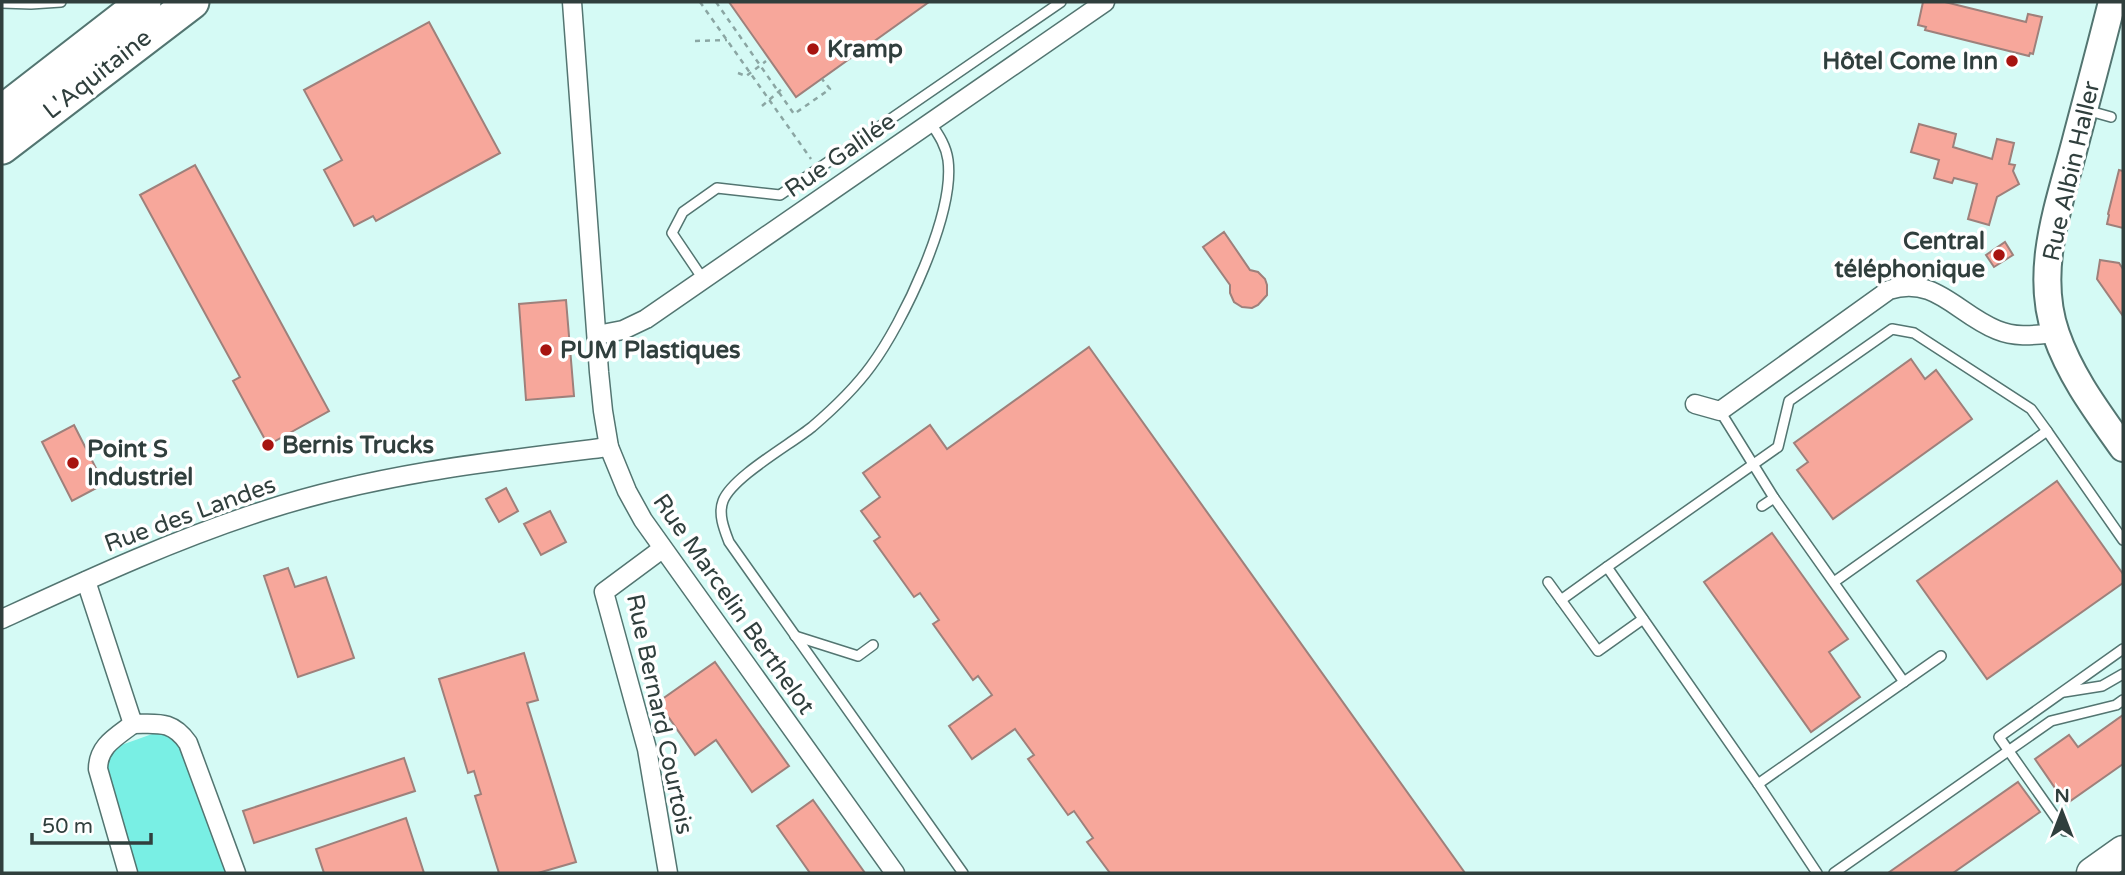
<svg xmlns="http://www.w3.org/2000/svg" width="2125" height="875" font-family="'Varela Round',sans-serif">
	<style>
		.green { fill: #79efe4 }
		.building { fill: #f7a79b; stroke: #9e807b; stroke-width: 2 }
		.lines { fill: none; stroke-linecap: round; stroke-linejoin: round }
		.lane-casing { stroke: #537571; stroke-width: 12 }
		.street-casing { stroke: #537571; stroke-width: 21 }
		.secondary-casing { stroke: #537571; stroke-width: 30 }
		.primary-casing { stroke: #537571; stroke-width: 33 }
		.highway-casing { stroke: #537571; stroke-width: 37 }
		.path { stroke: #8ba6a3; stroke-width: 2.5; stroke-dasharray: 5 5; stroke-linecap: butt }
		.lane { stroke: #fff; stroke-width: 9 }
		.street { stroke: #fff; stroke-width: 18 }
		.secondary { stroke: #fff; stroke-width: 26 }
		.primary { stroke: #fff; stroke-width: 30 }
		.highway { stroke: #fff; stroke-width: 33 }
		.poi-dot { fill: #a71410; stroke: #fff; stroke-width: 2.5 }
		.labels { text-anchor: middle; stroke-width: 7; stroke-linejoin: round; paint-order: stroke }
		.poi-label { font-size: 24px; font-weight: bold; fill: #303f3d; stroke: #fff; text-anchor: start }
		.street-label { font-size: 24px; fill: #303f3d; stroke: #fff }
	</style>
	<rect width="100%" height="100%" fill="#d5faf5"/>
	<path class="green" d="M155 733C166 733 173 736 179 745L227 873H134L105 765 113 748Z"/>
	<g class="building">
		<polygon points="729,2 929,2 796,97"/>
		<polygon points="1923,2 1945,2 2026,22 2028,14 2042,17 2033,54 2030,53 2029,56 1925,30 1926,27 1918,25"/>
		<polygon points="429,22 500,153 376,221 373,216 354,226 324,170 342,160 304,90"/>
		<polygon points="1919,124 1956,134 1953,147 1992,159 1997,139 2014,143 2009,164 2015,165 2013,171 2019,184 1997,197 1989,225 1968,219 1977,184 1954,178 1952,183 1934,178 1939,160 1911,152"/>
		<polygon points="195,165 329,411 268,445 233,381 240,377 140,195"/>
		<polygon points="2119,170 2123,171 2123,228 2107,224 2109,215 2108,214"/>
		<polygon points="1224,232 1250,270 1258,272 1265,279 1267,285 1267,295 1258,305 1252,308 1242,307 1234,302 1230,293 1230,285 1203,247"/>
		<polygon points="2005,242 2013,255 1994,267 1986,255"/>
		<polygon points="2100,260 2119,263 2123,269 2123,316 2097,279"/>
		<polygon points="566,300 574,396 526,400 519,304"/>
		<polygon points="1089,347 1465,873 1110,873 1087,842 1093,838 1074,811 1068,815 1028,759 1034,755 1015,729 972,759 949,726 992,695 978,676 973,680 933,624 939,620 920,593 914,597 874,541 880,537 861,511 880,497 863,473 930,425 947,449"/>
		<polygon points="1911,359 1925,379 1936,370 1972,419 1833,519 1797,470 1808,462 1794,443"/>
		<polygon points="74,425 104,484 72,501 42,442"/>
		<polygon points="2057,481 2123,574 2123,583 1987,679 1917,581"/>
		<polygon points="506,488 518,511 499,522 486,499"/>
		<polygon points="550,511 566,542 541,555 524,524"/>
		<polygon points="1772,533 1848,639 1829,652 1860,697 1811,732 1704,582"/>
		<polygon points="288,568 295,587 326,577 354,658 298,677 264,576"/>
		<polygon points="524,653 538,700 527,703 576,862 538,873 499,873 475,796 481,794 474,771 468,773 439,679"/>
		<polygon points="715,662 789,766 752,792 716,740 695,755 658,702"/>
		<polygon points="2123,715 2123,764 2066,804 2035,759 2069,735 2078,747"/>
		<polygon points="404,758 415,791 254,843 243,811"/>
		<polygon points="2018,782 2040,812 1953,873 1888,873"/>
		<polygon points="813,800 865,873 810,873 777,826"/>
		<polygon points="406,818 424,873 324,873 316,849"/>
	</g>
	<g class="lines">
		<g class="lane-casing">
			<g id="lane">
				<polyline points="2,3 31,4 61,2"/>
				<polyline points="2086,110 2111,117"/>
				<path d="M930 122C938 134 946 145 948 160 955 214 903 323 871 366 855 388 833 409 812 427 791 444 732 477 723 501 718 514 724 529 729 542L963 873"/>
				<polyline points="703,279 672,233 683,212 717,188 780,195 1061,2"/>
				<polyline points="1720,411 1774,498 1904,682"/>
				<polyline points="2047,431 2123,540"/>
				<polyline points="1762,506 1774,498"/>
				<polyline points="1548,582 1598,651 1643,619"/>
				<polyline points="1561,600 1607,567"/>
				<polyline points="795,636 858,656 873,645"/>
				<polyline points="2064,692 2102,686 2123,674"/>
				<polyline points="1758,784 1941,656"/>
				<polyline points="2065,831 1999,737 2123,649"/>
				<polyline points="1817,873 1758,784 1607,567 1778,447 1789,401 1892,329 1914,333 2031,409 2047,431 1834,582"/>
				<polyline points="1834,873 2051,721 2116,705 2123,700"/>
			</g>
		</g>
		<g class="street-casing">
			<g id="street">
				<polyline points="572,2 599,372 603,411 609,447 627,491 643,520 895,873"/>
				<polyline points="597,335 623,330 646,319 1105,2"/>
				<path d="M1695 404 1720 411 1889 290C1935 275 1957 314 1997 330 2016 338 2035 335 2056 333"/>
				<polyline points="662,549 604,592 647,749 668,873"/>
				<path d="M86 581 133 724C158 724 172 720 188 743L236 873"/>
				<path d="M2 619C89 579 175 539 266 510 377 474 494 461 609 447"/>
				<path d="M128 873 98 769C98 746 116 737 133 724"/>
			</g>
		</g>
		<g class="secondary-casing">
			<path id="secondary" d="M2112 2C2101 46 2089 91 2077 136 2061 200 2033 268 2056 334 2071 377 2097 411 2123 448"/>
		</g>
		<g class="primary-casing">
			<polyline id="primary" points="2092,873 2123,851"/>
		</g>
		<g class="highway-casing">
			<g id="highway">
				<polyline points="2,112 144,2"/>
				<polyline points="2,147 192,2"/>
			</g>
		</g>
		<g class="path">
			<polyline points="700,2 811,159"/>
			<polyline points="716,2 794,114 830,89 822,79"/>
			<polyline points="695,41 727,40"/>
			<polyline points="738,73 746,76 766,61"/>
			<polyline points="762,106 784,87"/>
		</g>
		<use href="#lane" class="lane"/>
		<use href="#street" class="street"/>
		<use href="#secondary" class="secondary"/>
		<use href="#primary" class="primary"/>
		<use href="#highway" class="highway"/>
	</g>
	<g class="poi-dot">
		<circle cx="813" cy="49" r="7"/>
		<circle cx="2012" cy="61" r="7"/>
		<circle cx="1999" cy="255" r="7"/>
		<circle cx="546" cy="350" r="7"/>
		<circle cx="268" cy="445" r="7"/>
		<circle cx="73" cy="463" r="7"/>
	</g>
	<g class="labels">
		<g class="poi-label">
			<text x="827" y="57">Kramp</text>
			<text x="1998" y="69" text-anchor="end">Hôtel Come Inn</text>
			<text x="1985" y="249" text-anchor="end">Central<tspan x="1985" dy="28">téléphonique</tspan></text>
			<text x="560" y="358">PUM Plastiques</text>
			<text x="282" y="453">Bernis Trucks</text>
			<text x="87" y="457">Point S<tspan x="87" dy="28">Industriel</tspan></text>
		</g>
		<g class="street-label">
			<text transform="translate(97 74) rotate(-38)" y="8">L'Aquitaine</text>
			<text transform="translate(840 155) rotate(-35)" y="8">Rue Galilée</text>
			<text transform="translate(2071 171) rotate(-77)" y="8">Rue Albin Haller</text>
			<text transform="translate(190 514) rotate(-20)" y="8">Rue des Landes</text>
			<text transform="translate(734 604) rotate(55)" y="8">Rue Marcelin Berthelot</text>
			<text transform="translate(660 714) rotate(78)" y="8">Rue Bernard Courtois</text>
		</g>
	</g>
	<rect width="2125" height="875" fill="none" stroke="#303f3d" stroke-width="7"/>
	<g transform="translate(2062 812)" stroke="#ffffff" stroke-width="5" paint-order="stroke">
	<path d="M0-5L12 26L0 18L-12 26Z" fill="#303f3d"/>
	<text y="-10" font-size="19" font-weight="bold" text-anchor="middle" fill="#303f3d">N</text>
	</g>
	<path d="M32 833v10h119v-10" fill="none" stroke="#303f3d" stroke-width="3.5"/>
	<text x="42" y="833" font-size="21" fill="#303f3d" stroke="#ffffff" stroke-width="5" paint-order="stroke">50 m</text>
</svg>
